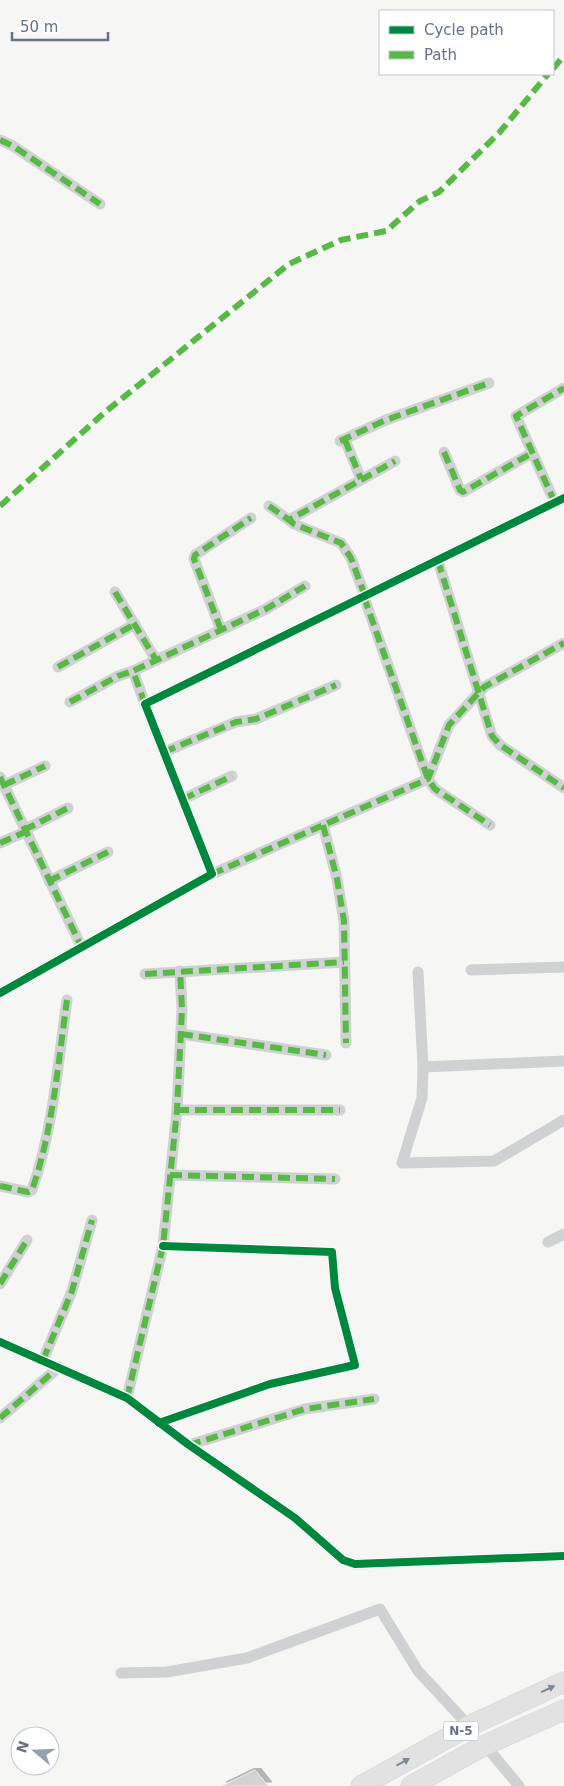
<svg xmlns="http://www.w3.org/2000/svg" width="564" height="1786" font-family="'DejaVu Sans',sans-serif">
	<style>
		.building { fill: #d2d3d3; stroke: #e6e6e4; filter: url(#shadow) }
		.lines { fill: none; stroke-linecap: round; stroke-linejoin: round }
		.highway-casing { stroke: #d1d2d4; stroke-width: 21 }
		.street { stroke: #d0d1d2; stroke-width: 11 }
		.highway { stroke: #e2e2e3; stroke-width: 20 }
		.quiet { stroke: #58b947; stroke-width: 6; stroke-dasharray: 12 6; stroke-linecap: butt }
		.cycleway-casing { stroke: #fff; stroke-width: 11 }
		.cycleway { stroke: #00873e; stroke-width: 8 }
		.oneway { fill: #7e8899 }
		.labels { text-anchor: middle; stroke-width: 5; stroke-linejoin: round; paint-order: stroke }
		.shield { fill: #fff; stroke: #939cab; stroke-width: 1 }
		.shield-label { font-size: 12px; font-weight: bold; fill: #657287 }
	</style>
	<defs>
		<filter id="shadow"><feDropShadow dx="4" dy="-4" stdDeviation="0" flood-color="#0004"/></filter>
	</defs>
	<rect width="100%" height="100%" fill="#f6f6f5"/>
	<polygon class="building" points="255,1770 268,1786 222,1786"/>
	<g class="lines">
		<g class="highway-casing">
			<g id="highway">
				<polyline points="361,1786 469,1726 564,1682"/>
				<polyline points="411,1786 485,1745 564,1710"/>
			</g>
		</g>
		<g class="street">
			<polyline points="0,140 13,146 100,204"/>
			<polyline points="345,440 361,479"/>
			<polyline points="340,441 386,420 489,383"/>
			<polyline points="444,452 460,490 463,492 532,453"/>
			<polyline points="555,503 516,416 564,388"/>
			<polyline points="269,506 289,520"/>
			<polyline points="438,561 492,736 500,745 564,788"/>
			<polyline points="115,592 156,660"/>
			<polyline points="365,596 351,558 341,543 294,524 289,520 395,461"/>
			<polyline points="364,597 428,779 435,789 490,825"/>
			<polyline points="221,630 194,559 195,555 251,518"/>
			<polyline points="58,667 135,624"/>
			<polyline points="70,702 118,676 133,671"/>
			<polyline points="145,704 133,671 266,609 305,586"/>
			<polyline points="164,752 236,722 256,719 336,685"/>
			<polyline points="0,777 81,946"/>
			<polyline points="4,785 45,766"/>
			<polyline points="183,799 232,776"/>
			<polyline points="323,825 337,879 344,921 346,1043"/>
			<polyline points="24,830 68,808"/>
			<polyline points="0,843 25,832"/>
			<polyline points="212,874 428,779 449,725 484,687 564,643"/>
			<polyline points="49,881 108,852"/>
			<polyline points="471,970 564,967"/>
			<polyline points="418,972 423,1067 422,1098 402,1163 494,1161 564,1120"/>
			<polyline points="145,974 344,962"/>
			<polyline points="0,993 212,874 145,704 564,498"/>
			<polyline points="181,1034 326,1055"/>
			<polyline points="423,1067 564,1061"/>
			<polyline points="177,1110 340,1110"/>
			<polyline points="170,1175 335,1179"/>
			<path d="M0 1186 28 1192 32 1190C53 1130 58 1063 67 1000"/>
			<polyline points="548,1242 564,1234"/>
			<polyline points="0,1284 27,1240"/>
			<polyline points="0,1342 127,1398 189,1445 295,1518 343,1560 355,1564 564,1556"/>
			<polyline points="43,1360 72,1291 92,1220"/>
			<polyline points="127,1398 163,1246 177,1110 182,1009 180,971"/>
			<polyline points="0,1418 59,1367"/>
			<polyline points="159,1423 270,1384 355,1365 335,1288 332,1252 163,1246"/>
			<polyline points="189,1445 305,1409 374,1399"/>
			<polyline points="121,1673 167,1672 247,1658 380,1609 418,1671 469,1726"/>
			<polyline points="485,1745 519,1786"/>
		</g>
		<use href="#highway" class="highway"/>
		<g class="quiet">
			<polyline points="553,69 564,55"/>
			<polyline points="0,140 13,146 100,204"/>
			<polyline points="345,440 361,479"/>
			<polyline points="340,441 386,420 489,383"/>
			<polyline points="444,452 460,490 463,492 532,453"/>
			<polyline points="555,503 516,416 564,388"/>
			<polyline points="0,506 104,413 289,264 341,240 386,231 420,201 439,192 499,133 548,74"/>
			<polyline points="269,506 289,520"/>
			<polyline points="438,561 492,736 500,745 564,788"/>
			<polyline points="115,592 156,660"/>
			<polyline points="365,596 351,558 341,543 294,524 289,520 395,461"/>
			<polyline points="364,597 428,779 435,789 490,825"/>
			<polyline points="221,630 194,559 195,555 251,518"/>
			<polyline points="58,667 135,624"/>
			<polyline points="70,702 118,676 133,671"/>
			<polyline points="145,704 133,671 266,609 305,586"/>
			<polyline points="164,752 236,722 256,719 336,685"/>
			<polyline points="0,777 81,946"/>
			<polyline points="4,785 45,766"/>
			<polyline points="183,799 232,776"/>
			<polyline points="323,825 337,879 344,921 346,1043"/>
			<polyline points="24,830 68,808"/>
			<polyline points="0,843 25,832"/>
			<polyline points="212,874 428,779 449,725 484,687 564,643"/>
			<polyline points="49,881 108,852"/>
			<polyline points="145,974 344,962"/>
			<polyline points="181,1034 326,1055"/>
			<polyline points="177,1110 340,1110"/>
			<polyline points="170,1175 335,1179"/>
			<path d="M0 1186 28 1192 32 1190C53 1130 58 1063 67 1000"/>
			<polyline points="0,1284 27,1240"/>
			<polyline points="43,1360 72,1291 92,1220"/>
			<polyline points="127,1398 163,1246 177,1110 182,1009 180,971"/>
			<polyline points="0,1418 59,1367"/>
			<polyline points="189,1445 305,1409 374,1399"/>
		</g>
		<g class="cycleway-casing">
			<g id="cycleway">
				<polyline points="0,993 212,874 145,704 564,498"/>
				<polyline points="0,1342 127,1398 189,1445 295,1518 343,1560 355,1564 564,1556"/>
				<polyline points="159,1423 270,1384 355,1365 335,1288 332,1252 163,1246"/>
			</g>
		</g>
		<use href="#cycleway" class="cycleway"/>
	</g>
	<defs><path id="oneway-solid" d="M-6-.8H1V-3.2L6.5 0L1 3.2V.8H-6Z" transform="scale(1.25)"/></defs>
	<g class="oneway">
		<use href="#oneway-solid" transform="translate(548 1689) rotate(-25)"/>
		<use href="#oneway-solid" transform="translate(403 1762) rotate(-29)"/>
	</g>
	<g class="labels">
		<rect class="shield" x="443.5" y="1721.5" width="35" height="19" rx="4"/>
		<g class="shield-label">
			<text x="461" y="1735">N-5</text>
		</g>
	</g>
	<rect x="379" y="10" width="175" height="65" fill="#ffffff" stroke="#c1c7cf"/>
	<rect x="389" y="26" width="25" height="8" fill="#00873e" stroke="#c1c7cf"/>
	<text x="424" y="35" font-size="15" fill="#657287">Cycle path</text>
	<rect x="389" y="51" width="25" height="8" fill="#58b947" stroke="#c1c7cf"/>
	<text x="424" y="60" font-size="15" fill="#657287">Path</text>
	<g transform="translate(35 1751) rotate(289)"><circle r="24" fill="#ffffff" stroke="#c1c7cf"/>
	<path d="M0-4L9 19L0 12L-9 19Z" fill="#98a0ae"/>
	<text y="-8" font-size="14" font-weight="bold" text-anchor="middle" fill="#657287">N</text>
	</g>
	<path d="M12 32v8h96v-8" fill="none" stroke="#657287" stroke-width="2.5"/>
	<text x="20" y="32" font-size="15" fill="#657287" stroke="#ffffff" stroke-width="4" paint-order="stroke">50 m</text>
</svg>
